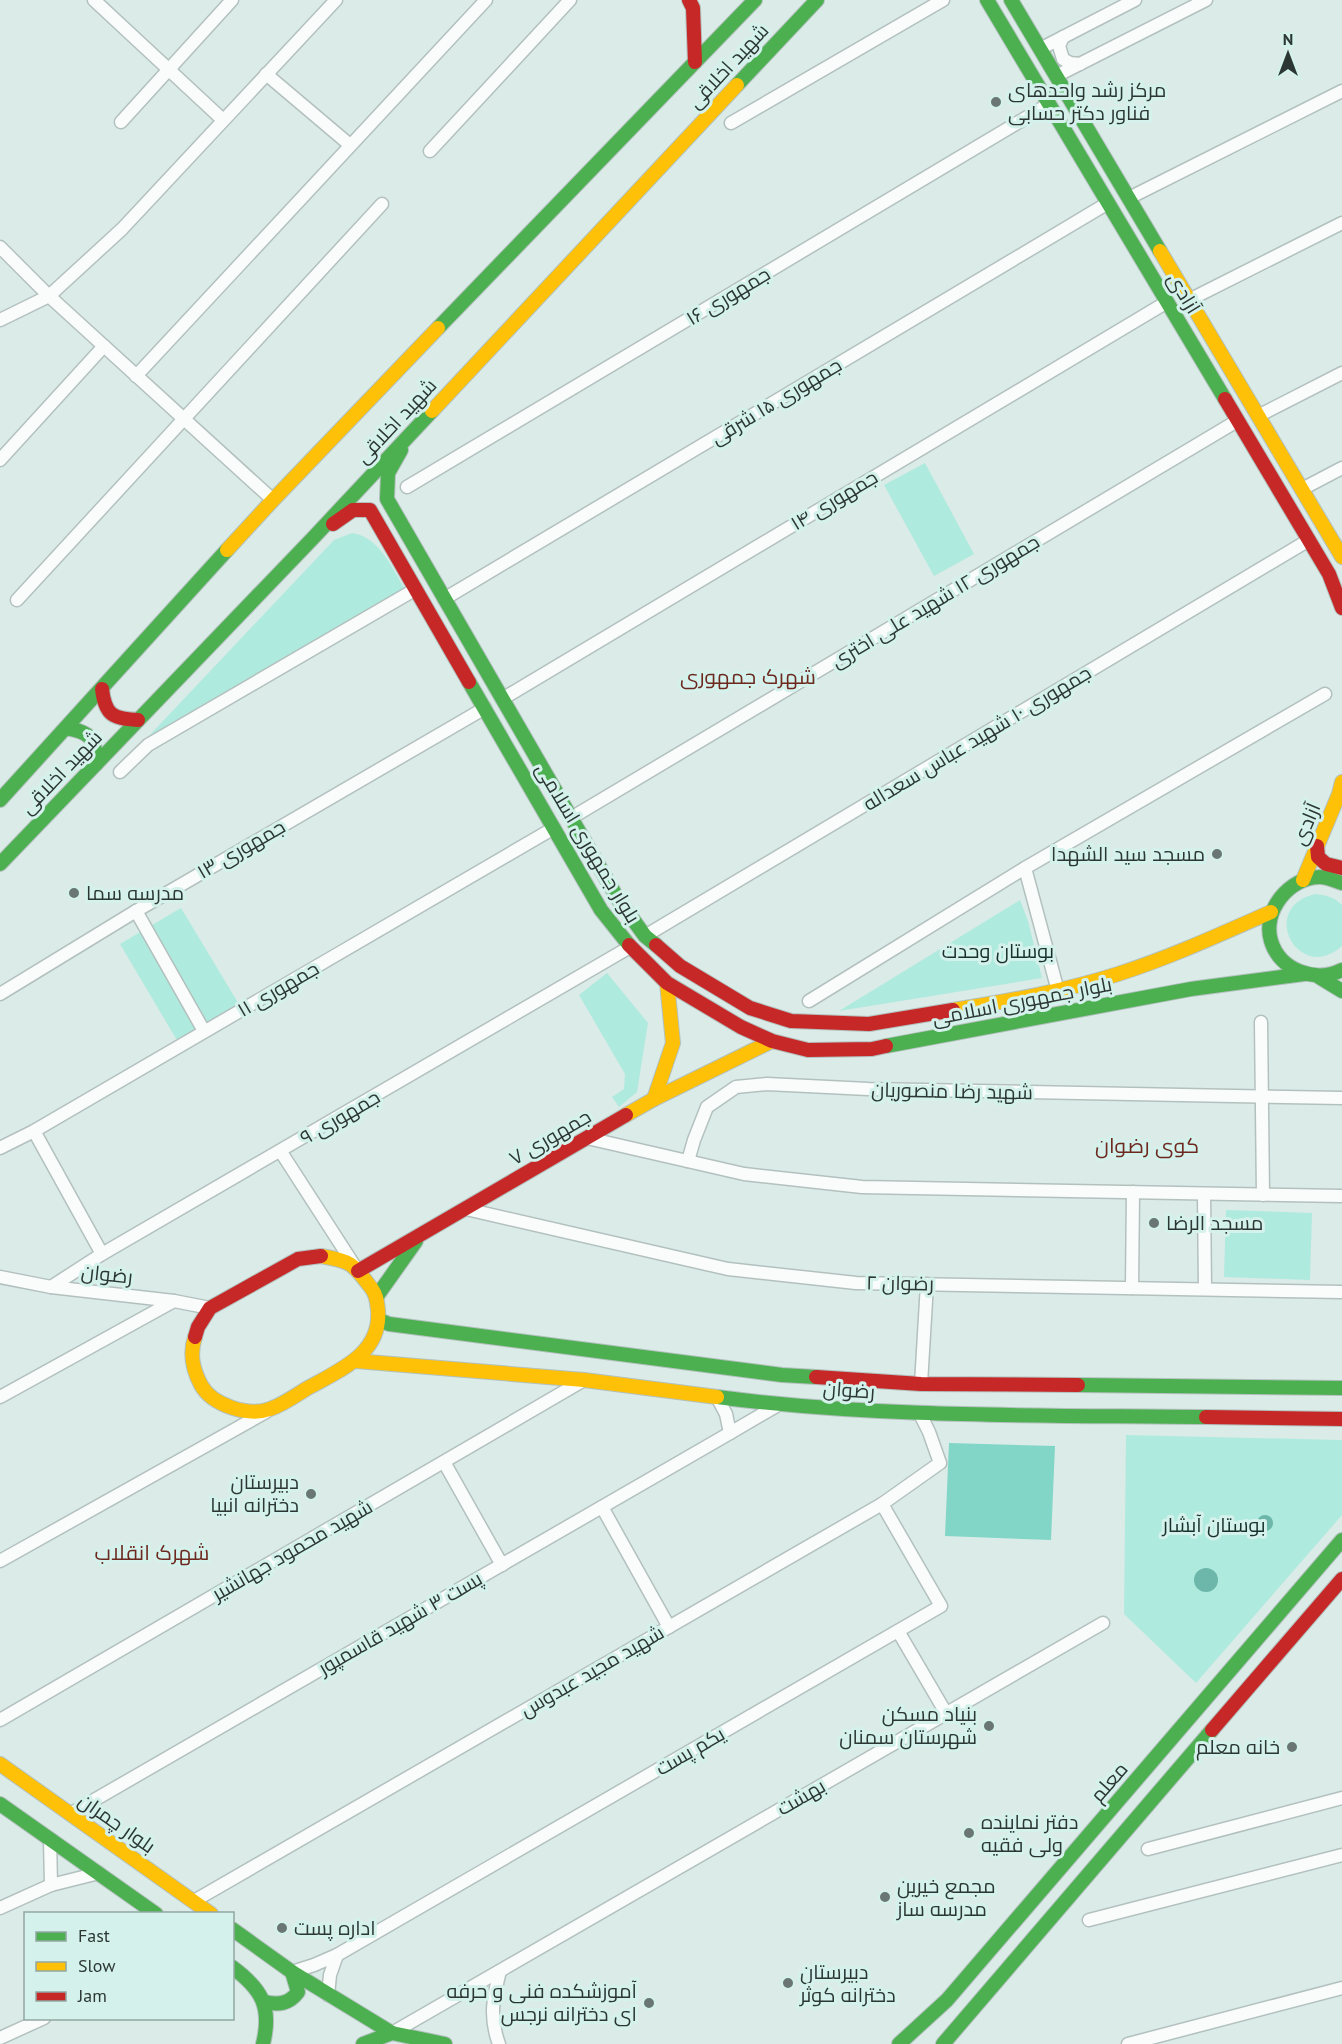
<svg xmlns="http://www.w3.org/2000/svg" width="1342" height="2044" font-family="'PT Sans',Cairo,sans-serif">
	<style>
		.green { fill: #afeade }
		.forest { fill: #81d6c8 }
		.water { fill: #6cb7aa }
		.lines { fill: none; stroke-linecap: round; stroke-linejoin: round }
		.street-casing { stroke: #b3c1be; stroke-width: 15 }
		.fast-casing { stroke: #b3c1be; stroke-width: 16 }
		.slow-casing { stroke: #b3c1be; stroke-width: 16 }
		.jam-casing { stroke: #b3c1be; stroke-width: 16 }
		.street { stroke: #fafcfc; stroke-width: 12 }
		.fast { stroke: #4caf50; stroke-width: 14 }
		.slow { stroke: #ffc107; stroke-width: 14 }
		.jam { stroke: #c62828; stroke-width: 14 }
		.poi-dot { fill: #697673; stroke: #d4f2eb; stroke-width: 2 }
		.labels { text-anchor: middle; stroke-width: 6; stroke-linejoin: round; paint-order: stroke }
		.street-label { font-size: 20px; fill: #2c3734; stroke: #d4f2eb }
		.poi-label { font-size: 20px; fill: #2c3734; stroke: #d4f2eb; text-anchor: start }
		.park-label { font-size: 20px; fill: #182f2a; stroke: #d4f2eb }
		.neighbourhood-label { font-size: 21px; fill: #6d2920; stroke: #d4f2eb }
	</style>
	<rect width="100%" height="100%" fill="#dbebe8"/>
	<g class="green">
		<polygon points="925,463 974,554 934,576 884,485"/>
		<path d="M352 533C381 537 393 571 408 594L147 738 334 540Z"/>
		<path d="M1315 894C1326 895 1334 897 1342 905V946C1299 985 1257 908 1315 894Z"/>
		<polygon points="1020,900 1028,921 1042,978 839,1011"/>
		<polygon points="181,908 240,1006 178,1042 120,944"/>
		<polygon points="607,973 648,1023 637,1092 619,1107 612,1097 624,1089 625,1074 579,995"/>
		<polygon points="1226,1210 1312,1213 1310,1280 1224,1277"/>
		<polygon points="1126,1435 1342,1440 1342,1515 1196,1683 1124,1614"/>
	</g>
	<polygon class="forest" points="949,1443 1055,1446 1051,1540 945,1536"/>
	<g class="water">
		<circle cx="1265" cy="1523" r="8"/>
		<circle cx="1206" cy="1580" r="12"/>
	</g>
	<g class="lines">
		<g class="street-casing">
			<g id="street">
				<polyline points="94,0 223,120"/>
				<polyline points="1063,37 1059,46 1063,59 1070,63 1080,64"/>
				<polyline points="1040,49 1135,0"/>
				<polyline points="266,74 350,145"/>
				<polyline points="1056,76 1206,0"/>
				<polyline points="121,122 232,0"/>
				<polyline points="731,123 943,0"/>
				<polyline points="430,151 570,0"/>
				<polyline points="1129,198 1342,91"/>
				<polyline points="0,247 49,296 273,500"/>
				<polyline points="1189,300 1342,223"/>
				<polyline points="0,320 49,296 122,229 336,0"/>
				<polyline points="136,376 486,0"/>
				<polyline points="1258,416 1342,373"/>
				<polyline points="0,460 104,346"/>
				<polyline points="407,487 1049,104"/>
				<polyline points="1302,489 1342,468"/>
				<polyline points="444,599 1108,203"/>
				<polyline points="17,600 382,204"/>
				<polyline points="502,699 1167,302"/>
				<polyline points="120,772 148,745 416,589"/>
				<polyline points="571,818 1237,421"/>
				<polyline points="1025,868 1058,991"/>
				<polyline points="136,911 204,1031"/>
				<polyline points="645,936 1309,540"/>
				<polyline points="0,994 136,911 485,708"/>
				<polyline points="809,1001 1025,868 1325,694"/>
				<polyline points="1261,1022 1263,1195"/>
				<polyline points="34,1131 102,1254"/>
				<polyline points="587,1138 744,1174 862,1187 1342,1196"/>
				<polyline points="0,1148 34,1131 554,828"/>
				<polyline points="281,1152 354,1265"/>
				<polyline points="688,1161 694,1140 707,1107 736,1087 767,1084 868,1089 1342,1098"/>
				<polyline points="1204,1194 1205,1289"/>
				<polyline points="466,1209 728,1269 856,1283 1342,1292"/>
				<polyline points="0,1277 51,1287 174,1301 210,1308"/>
				<polyline points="51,1287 102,1254 630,947"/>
				<polyline points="1132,1288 1133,1192"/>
				<polyline points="921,1384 927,1284"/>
				<polyline points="0,1397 174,1301"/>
				<polyline points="717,1397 726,1414 730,1433 778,1405"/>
				<polyline points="444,1462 502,1565"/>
				<polyline points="602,1507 669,1627"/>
				<polyline points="0,1561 266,1412"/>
				<polyline points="898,1631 946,1713"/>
				<polyline points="0,1720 584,1380"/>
				<polyline points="70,1814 730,1433"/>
				<polyline points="50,1839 51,1885 99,1873"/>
				<polyline points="1148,1849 1342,1798"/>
				<polyline points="194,1901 882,1504 940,1463 929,1432 920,1414"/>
				<polyline points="0,1908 51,1885"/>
				<polyline points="1089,1920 1342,1855"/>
				<polyline points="337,1955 941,1606 882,1504"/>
				<polyline points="292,1972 314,1965 337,1955 330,1975 328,1995"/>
				<polyline points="392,2033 1103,1623"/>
				<polyline points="0,2038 44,2018"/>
				<path d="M499 2044C489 2017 493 1998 500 1971"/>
				<polyline points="1128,2044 1342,1988"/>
			</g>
		</g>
		<g class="fast-casing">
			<g id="fast">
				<polyline points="987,0 1225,399"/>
				<polyline points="1011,0 1160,251"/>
				<polyline points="737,85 817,0"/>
				<polyline points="438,328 755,0"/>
				<polyline points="401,450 388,473 387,499 618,899 645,936 656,945"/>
				<polyline points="469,682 601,910 629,945"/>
				<path d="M66 728C91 732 96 739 96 764"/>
				<polyline points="0,800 227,550"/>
				<polyline points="0,864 314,537 432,411"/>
				<path d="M1342 883C1335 881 1327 877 1320 877 1289 877 1262 911 1271 941 1280 971 1316 983 1342 970"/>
				<polyline points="1319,977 1342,991"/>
				<polyline points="886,1046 1191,989 1304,974"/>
				<polyline points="377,1296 416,1241"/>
				<polyline points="379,1320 389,1324 782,1375 816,1377"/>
				<polyline points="1078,1385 1342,1388"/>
				<path d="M717 1397C879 1418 1043 1415 1206 1417"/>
				<polyline points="0,1804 156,1914"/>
				<polyline points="232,1929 292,1972 392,2033"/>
				<path d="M232 1967C262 1989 272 2007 263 2044"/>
				<path d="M265 2002C279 2005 289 2004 298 1992L292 1972"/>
				<polyline points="363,2044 392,2033 445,2044"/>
				<polyline points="899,2044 947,2000 1342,1540"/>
				<polyline points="943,2044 1212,1730"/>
			</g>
		</g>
		<g class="slow-casing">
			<g id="slow">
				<polyline points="1160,251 1342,557"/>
				<polyline points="432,411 737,85"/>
				<polyline points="227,550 273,500 438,328"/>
				<polyline points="1303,880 1339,794 1342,782"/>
				<path d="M953 1010C1009 1001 1065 991 1118 974 1171 957 1221 934 1271 912"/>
				<polyline points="654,1099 673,1043 667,983"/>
				<polyline points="626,1115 654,1099 772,1041"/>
				<path d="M195 1337C189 1355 193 1370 201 1385 212 1405 248 1417 270 1409 282 1405 295 1396 306 1389 338 1371 382 1354 378 1310 377 1302 377 1296 372 1289 353 1264 352 1261 321 1256"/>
				<polyline points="356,1361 584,1380 717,1397"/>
				<polyline points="0,1764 211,1914"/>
			</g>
		</g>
		<g class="jam-casing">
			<g id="jam">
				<polyline points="689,0 693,8 695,62"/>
				<polyline points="1225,399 1329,574 1342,608"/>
				<polyline points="333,524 353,510 370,510 469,682"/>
				<path d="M102 689C105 715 113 719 138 720"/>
				<polyline points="1317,846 1318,857 1326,864 1342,868"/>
				<polyline points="629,945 667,983 741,1027 772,1041 808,1050 872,1049 886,1046"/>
				<polyline points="656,945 680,966 750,1008 791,1021 869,1024 953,1010"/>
				<polyline points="358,1271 626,1115"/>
				<polyline points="195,1337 198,1327 210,1308 298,1259 321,1256"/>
				<polyline points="816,1377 921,1384 1078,1385"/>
				<polyline points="1206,1417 1342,1419"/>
				<polyline points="1212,1730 1342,1579"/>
			</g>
		</g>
		<use href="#street" class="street"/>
		<use href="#fast" class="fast"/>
		<use href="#slow" class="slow"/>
		<use href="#jam" class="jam"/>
	</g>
	<g class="poi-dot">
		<circle cx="996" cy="102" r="6"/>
		<circle cx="1217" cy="854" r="6"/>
		<circle cx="74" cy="893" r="6"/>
		<circle cx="1154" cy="1223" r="6"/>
		<circle cx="311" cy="1494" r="6"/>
		<circle cx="989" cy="1726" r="6"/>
		<circle cx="1292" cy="1747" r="6"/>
		<circle cx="969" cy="1833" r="6"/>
		<circle cx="885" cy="1897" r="6"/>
		<circle cx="282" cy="1928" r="6"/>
		<circle cx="788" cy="1983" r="6"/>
		<circle cx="649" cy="2003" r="6"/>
	</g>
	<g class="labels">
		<g class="street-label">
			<text transform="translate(728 66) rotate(-47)" y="7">شهید اخلاقی</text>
			<text transform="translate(1184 293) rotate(59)" y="7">آزادی</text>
			<text transform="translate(728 296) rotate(-31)" y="7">جمهوری ۱۶</text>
			<text transform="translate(776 401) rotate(-31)" y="7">جمهوری ۱۵ شرقی</text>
			<text transform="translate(396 421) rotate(-47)" y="7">شهید اخلاقی</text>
			<text transform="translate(834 500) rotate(-31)" y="7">جمهوری ۱۴</text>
			<text transform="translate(935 601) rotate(-31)" y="7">جمهوری ۱۲ شهید علی اختری</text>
			<text transform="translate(977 738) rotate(-31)" y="7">جمهوری ۱۰ شهید عباس سعداله</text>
			<text transform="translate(61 772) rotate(-46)" y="7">شهید اخلاقی</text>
			<text transform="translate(1306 824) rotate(-67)" y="7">آزادی</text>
			<text transform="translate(588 843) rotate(59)" y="7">بلوار جمهوری اسلامی</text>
			<text transform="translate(241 849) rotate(-30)" y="7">جمهوری ۱۳</text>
			<text transform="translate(278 989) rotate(-30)" y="7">جمهوری ۱۱</text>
			<text transform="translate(1022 1001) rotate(-11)" y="7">بلوار جمهوری اسلامی</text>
			<text transform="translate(952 1091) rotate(1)" y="7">شهید رضا منصوریان</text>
			<text transform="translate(340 1117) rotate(-30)" y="7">جمهوری ۹</text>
			<text transform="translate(550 1137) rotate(-30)" y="7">جمهوری ۷</text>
			<text transform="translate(107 1274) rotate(6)" y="7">رضوان</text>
			<text transform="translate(900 1283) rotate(1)" y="7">رضوان ۲</text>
			<text transform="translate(849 1390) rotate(4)" y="7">رضوان</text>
			<text transform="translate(292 1550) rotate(-30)" y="7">شهید محمود جهانشیر</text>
			<text transform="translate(400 1623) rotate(-30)" y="7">پست ۳ شهید قاسمپور</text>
			<text transform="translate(592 1671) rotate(-30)" y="7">شهید مجید عبدوس</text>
			<text transform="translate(690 1751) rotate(-30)" y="7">یکم پست</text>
			<text transform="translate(1109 1782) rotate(-49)" y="7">معلم</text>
			<text transform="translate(801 1797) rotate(-30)" y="7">بهشت</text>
			<text transform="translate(117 1823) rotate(35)" y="7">بلوار چمران</text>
		</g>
		<g class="poi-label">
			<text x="1008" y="97">مرکز رشد واحدهای<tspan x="1008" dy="23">فناور دکتر حسابی</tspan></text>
			<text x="1205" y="861" text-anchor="end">مسجد سید الشهدا</text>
			<text x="86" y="900">مدرسه سما</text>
			<text x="1166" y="1230">مسجد الرضا</text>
			<text x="299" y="1489" text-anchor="end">دبیرستان<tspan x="299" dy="23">دخترانه انبیا</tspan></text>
			<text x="977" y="1721" text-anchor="end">بنیاد مسکن<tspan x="977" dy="23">شهرستان سمنان</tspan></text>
			<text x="1280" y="1754" text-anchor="end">خانه معلم</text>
			<text x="981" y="1829">دفتر نماینده<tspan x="981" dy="23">ولی فقیه</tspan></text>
			<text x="897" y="1893">مجمع خیرین<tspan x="897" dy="23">مدرسه ساز</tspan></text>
			<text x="294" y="1935">اداره پست</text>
			<text x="800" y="1979">دبیرستان<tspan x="800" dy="23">دخترانه کوثر</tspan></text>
			<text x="637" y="1998" text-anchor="end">آموزشکده فنی و حرفه<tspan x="637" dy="23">ای دخترانه نرجس</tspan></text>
		</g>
		<g class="park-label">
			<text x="998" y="958">بوستان وحدت</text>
			<text x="1214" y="1532">بوستان آبشار</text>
		</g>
		<g class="neighbourhood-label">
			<text x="748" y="684">شهرک جمهوری</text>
			<text x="1147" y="1153">کوی رضوان</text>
			<text x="152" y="1560">شهرک انقلاب</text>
		</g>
	</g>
	<rect x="24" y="1912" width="210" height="108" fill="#d4f2eb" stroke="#91a7a2" stroke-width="1.5"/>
	<rect x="36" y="1932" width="30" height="9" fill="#4caf50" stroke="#91a7a2" stroke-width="1.5"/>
	<text x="78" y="1942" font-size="18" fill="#2c3734">Fast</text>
	<rect x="36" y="1962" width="30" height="9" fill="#ffc107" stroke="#91a7a2" stroke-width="1.5"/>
	<text x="78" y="1972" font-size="18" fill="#2c3734">Slow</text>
	<rect x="36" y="1992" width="30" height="9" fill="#c62828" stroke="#91a7a2" stroke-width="1.5"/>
	<text x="78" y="2002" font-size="18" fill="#2c3734">Jam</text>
	<g transform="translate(1288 54)" stroke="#d4f2eb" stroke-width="4.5" paint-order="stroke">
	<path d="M0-4.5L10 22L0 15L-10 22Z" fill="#2c3734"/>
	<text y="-9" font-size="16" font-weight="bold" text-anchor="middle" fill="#2c3734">N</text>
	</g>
</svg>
